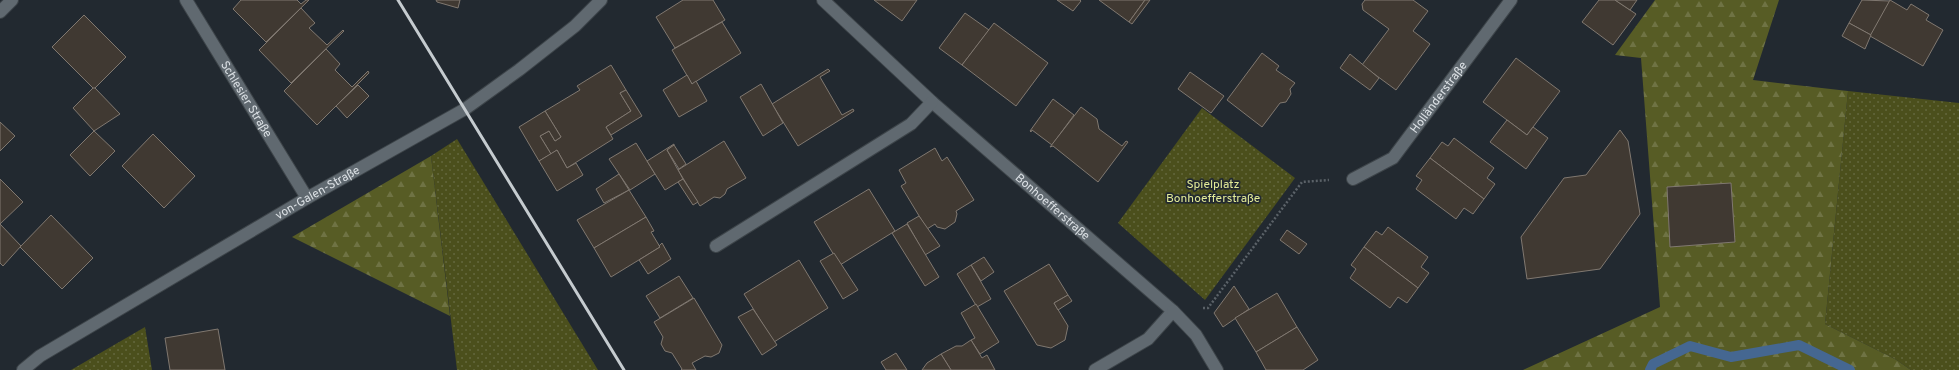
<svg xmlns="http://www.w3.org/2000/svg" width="1959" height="370" font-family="Overpass,sans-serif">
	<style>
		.grass { fill: url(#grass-dots) }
		.forest { fill: url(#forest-firs) }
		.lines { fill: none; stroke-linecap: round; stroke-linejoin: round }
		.stream { stroke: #456791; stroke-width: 10 }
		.building { fill: #403932; stroke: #807870 }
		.minor-casing { stroke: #3d4449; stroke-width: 14 }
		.path { stroke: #5b6268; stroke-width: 2.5; stroke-dasharray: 2 2; stroke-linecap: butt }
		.minor { stroke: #606970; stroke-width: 12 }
		.rail { stroke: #c5cbcf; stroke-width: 3 }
		.labels { text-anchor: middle; stroke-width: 3.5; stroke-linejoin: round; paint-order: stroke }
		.street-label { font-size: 12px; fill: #dce1e5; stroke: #222930 }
		.park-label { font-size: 12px; fill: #e3eb97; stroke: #222930 }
	</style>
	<defs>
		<pattern id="grass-dots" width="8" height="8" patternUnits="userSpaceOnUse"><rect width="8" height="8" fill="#4b4f1c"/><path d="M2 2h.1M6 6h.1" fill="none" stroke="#64683d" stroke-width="1.8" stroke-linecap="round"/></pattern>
		<pattern id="forest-firs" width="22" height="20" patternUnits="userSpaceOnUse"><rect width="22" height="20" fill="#575c25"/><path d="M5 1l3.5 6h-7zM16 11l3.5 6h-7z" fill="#6f7344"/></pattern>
	</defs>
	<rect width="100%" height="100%" fill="#222930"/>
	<g class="grass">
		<polygon points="1848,91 1959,103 1959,370 1911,370 1895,359 1825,324"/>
		<polygon points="1202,108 1295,178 1205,300 1118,223"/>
		<polygon points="457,139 598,370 457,370 431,156"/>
		<polygon points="145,327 152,370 71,370"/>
	</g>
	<g class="forest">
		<polygon points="1655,0 1779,0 1753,80 1848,91 1825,324 1895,359 1911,370 1523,370 1660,307 1641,58 1615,55"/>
		<polygon points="431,156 450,316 292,237"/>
	</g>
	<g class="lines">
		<polyline class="stream" points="1650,370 1653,364 1690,346 1731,357 1799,345 1850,370"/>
	</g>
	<g class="building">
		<polygon points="241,0 297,0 301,4 306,0 309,0 266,42 233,9"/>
		<polygon points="436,0 460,0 458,8 437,2"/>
		<polygon points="683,0 713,0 725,20 675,48 656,17"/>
		<polygon points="874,0 917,0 902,21"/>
		<polygon points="1057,0 1080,0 1081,1 1073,11"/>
		<polygon points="1099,0 1145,0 1129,22"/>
		<polygon points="1145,0 1150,0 1132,24 1129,22"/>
		<polygon points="1365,0 1413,0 1428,11 1413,31 1430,44 1396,90 1362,65 1389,29 1363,10 1362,4"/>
		<polygon points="1599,0 1615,0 1636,14 1613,45 1582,22"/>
		<polygon points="1615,0 1637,0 1630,10"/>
		<polygon points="1862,0 1890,1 1871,35 1849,23"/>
		<polygon points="1890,0 1907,10 1911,4 1929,15 1926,20 1943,30 1923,66 1870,36"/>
		<polygon points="301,8 315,23 309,28 327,45 343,30 344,31 291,83 259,50"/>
		<polygon points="965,13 989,30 962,65 939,48"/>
		<polygon points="84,15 126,57 94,89 52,47"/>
		<polygon points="722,22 741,53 692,84 672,50"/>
		<polygon points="994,23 1048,63 1016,106 962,65"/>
		<polygon points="1849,23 1871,35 1865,49 1842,36"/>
		<polygon points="326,49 340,64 335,70 352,87 368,71 369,73 317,125 284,91"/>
		<polygon points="1262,53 1279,66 1276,70 1295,83 1290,89 1291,94 1286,102 1280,103 1262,127 1227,100"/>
		<polygon points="1350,54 1379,78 1370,90 1340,68"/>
		<polygon points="1516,58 1560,91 1527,135 1483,102"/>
		<polygon points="611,65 626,90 620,93 631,111 606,127 613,139 567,168 557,150 551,154 540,136 549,131 555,141 561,137 545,111 580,90 577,86"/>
		<polygon points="828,69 830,71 820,77 842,115 853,109 854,111 798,146 772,104"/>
		<polygon points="1190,72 1224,96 1211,113 1178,89"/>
		<polygon points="687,75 692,84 696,81 707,101 679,117 663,90"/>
		<polygon points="761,84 783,123 763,136 740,97"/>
		<polygon points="358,85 369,96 347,118 336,106"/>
		<polygon points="93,88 95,88 120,114 94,131 73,108"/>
		<polygon points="626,90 642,116 611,135 606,127 631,111 620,93"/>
		<polygon points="1053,99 1074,115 1052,145 1032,130 1031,132 1030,131"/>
		<polygon points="1081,107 1097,119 1099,129 1122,146 1126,141 1128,142 1098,182 1053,146 1050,147"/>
		<polygon points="545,111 561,137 555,141 549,131 540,136 551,154 539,161 519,127"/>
		<polygon points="1507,120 1527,135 1533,127 1548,138 1526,169 1490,142"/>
		<polygon points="0,122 15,136 0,151"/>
		<polygon points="1620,130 1628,141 1640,214 1600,269 1527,279 1521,237 1564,178 1586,175"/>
		<polygon points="94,131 115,151 90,176 70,155"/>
		<polygon points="153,134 195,176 164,208 122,166"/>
		<polygon points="1454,138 1494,168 1487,178 1495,184 1484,199 1430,158 1442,142 1448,146"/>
		<polygon points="724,141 746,178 727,189 725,194 720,198 714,197 700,206 678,170"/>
		<polygon points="636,143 655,174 630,190 609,159"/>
		<polygon points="674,144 674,145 667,150 683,179 665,190 647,161"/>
		<polygon points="674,145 686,164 679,169 667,150"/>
		<polygon points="935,148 942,161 947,157 974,200 956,211 957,214 955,222 945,229 937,227 935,224 927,229 901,186 906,183 899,170"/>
		<polygon points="557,150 567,168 576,163 583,175 557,191 539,161"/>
		<polygon points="1430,158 1484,199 1473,214 1464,208 1456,219 1416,189 1422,180 1416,176"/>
		<polygon points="619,174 629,190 604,203 596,189"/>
		<polygon points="0,179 23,202 0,224"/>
		<polygon points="683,179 698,202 693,205 678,182"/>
		<polygon points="1731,183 1735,242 1670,247 1667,187"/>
		<polygon points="869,189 895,231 840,265 814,222"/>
		<polygon points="629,190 646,217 594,248 577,220"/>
		<polygon points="51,215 93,258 62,289 20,247"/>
		<polygon points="919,216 940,246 925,255 907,223"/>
		<polygon points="646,217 654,231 651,232 660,247 611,277 594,248"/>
		<polygon points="0,224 21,246 3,266 0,263"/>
		<polygon points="907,224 939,277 925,286 892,233"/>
		<polygon points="1388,227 1428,257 1421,267 1429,273 1418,288 1364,247 1376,231 1382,235"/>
		<polygon points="1287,230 1307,244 1299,254 1280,240"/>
		<polygon points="662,243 671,259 648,274 639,260 660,247 659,246"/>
		<polygon points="1364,247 1418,288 1407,303 1398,297 1390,308 1350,278 1356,269 1351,265"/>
		<polygon points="834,253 858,290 843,299 820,261"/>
		<polygon points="984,257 994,272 981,281 971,265"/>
		<polygon points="799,260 828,308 774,342 744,294"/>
		<polygon points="1049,264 1068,295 1054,303 1068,326 1065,340 1051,348 1037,345 1004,291"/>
		<polygon points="971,265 991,299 977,307 957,274"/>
		<polygon points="679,276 693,298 660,318 646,296"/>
		<polygon points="1234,286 1249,309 1223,327 1214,313"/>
		<polygon points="1277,293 1297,327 1256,352 1235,318"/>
		<polygon points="1068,295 1072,301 1058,310 1054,303"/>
		<polygon points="694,298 722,345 719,353 711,357 705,356 692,363 696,370 681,370 682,369 672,353 665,351 661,344 663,337 654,322"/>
		<polygon points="976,304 999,342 980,354 971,340 975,338 961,313"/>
		<polygon points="753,309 777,345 762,355 738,317"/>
		<polygon points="1297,327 1318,360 1303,370 1266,370 1256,352"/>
		<polygon points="218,329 225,370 170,370 165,338"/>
		<polygon points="971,340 982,358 987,355 995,370 951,370 941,354 956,346 962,346"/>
		<polygon points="896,353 907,370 886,370 881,362"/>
		<polygon points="941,354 951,370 922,370 927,363"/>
	</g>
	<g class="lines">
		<g class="minor-casing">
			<g id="minor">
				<path id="s1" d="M186 0 307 198"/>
				<path id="s2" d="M823 0 932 102 1173 311 1148 339 1095 370"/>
				<polyline points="0,12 12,0"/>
				<path id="s3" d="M1353 179 1393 158 1511 0"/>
				<polyline points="716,246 911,124 932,102"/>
				<polyline points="1173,311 1196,335 1217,370"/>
				<path id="s4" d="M23 370 40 356 307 198 465 109 519 70 575 26 601 0"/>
			</g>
		</g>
		<polyline class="path" points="1203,308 1208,308 1302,182 1329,180"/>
		<use href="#minor" class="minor"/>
		<polyline class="rail" points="398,0 624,370"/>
	</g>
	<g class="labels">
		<g class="street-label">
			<text dy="4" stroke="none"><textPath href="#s3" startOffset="121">Holländerstraße</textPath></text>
			<text dy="4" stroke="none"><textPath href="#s1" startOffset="116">Schlesier Straße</textPath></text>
			<text dy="4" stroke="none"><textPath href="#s4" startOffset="344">von-Galen-Straße</textPath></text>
			<text dy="4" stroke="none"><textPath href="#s2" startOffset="309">Bonhoefferstraße</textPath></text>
		</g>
		<g class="park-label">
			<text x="1213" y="188">Spielplatz<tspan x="1213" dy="14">Bonhoefferstraße</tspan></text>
		</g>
	</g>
</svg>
